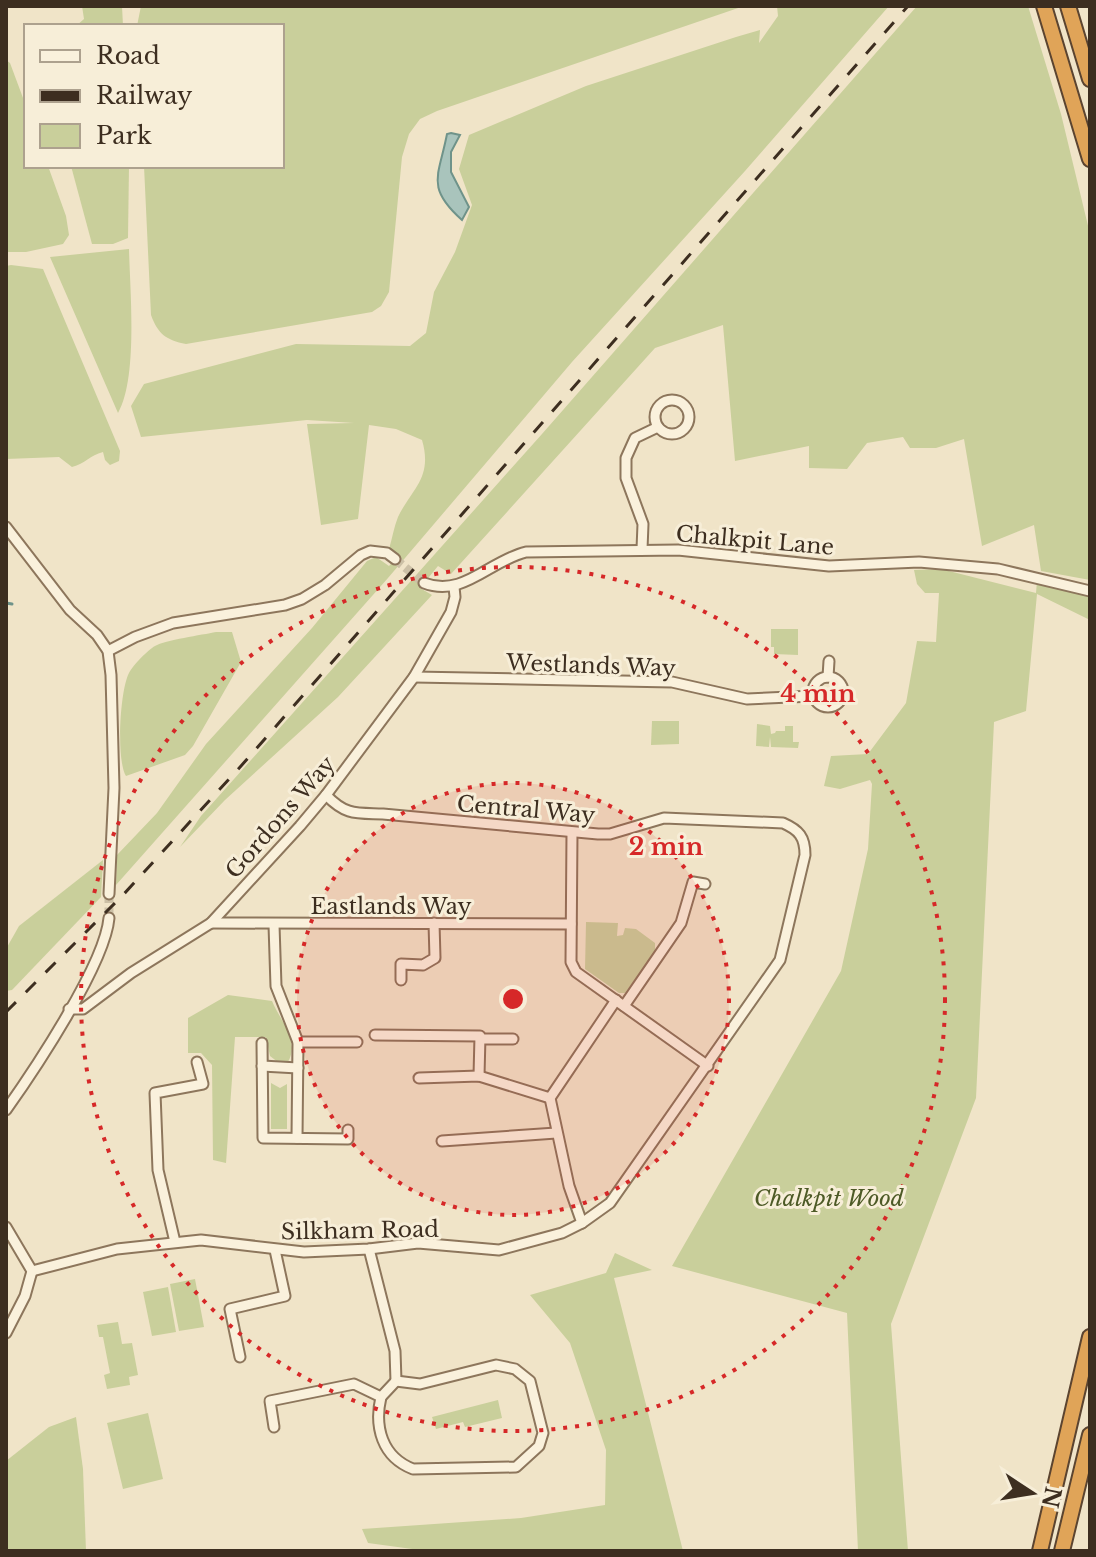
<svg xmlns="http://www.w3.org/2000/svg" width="1096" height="1557" font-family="'Libre Baskerville',serif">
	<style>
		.green { fill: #c9cf9b }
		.water { fill: #a9c4bc; stroke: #6f938a; stroke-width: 2 }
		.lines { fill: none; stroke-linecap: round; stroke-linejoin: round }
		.stream { stroke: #6f938a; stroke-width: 3 }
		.minor-tunnel { stroke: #ccc0a6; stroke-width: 9; stroke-dasharray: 9 4.5; stroke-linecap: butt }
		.minor-casing { stroke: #8d765c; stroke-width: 13 }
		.highway-casing { stroke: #5b4430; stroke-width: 18 }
		.minor { stroke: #faf1dc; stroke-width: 9 }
		.highway { stroke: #e0a458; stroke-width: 14 }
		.rail { stroke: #3d2e20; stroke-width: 3; stroke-dasharray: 14 14; stroke-linecap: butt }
		.ring { fill: none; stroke: #d62828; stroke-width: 4; stroke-dasharray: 4 8 }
		.labels { text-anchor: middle; stroke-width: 6; stroke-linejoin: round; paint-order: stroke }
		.street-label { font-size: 22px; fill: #3d2e20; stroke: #f7eed8 }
		.park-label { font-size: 22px; font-style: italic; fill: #4d5a26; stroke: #f7eed8 }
		.centre { fill: #d62828; stroke: #f7eed8; stroke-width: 4 }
		.ring-label { font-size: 24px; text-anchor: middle; font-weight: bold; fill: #d62828; stroke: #f7eed8; stroke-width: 6; stroke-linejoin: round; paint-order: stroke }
	</style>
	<rect width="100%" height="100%" fill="#f0e4c8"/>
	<g class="green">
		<polygon points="82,6 122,6 123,26 76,26 84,19"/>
		<path d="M141 6H744L437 111 420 119 409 134 402 157 389 292 381 306 372 312 186 344C166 340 158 334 151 315L144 166H282V26H137Z"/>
		<path d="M777 6H889L745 171 572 362 388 578 116 885 117 855 157 813 206 744 312 628 367 561 376 557 389 566 399 555 389 549C392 539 394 527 398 517 412 488 433 478 422 440L396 429 369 425 358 519 321 525 307 424 354 423 307 420 141 437 131 406 144 384 296 344 410 346 426 333 434 292 455 252 472 205 459 169 469 135 586 86 736 37 760 30 759 43 778 16Z"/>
		<polygon points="917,6 1028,6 1061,114 1090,234 1090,580 1041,571 1034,525 982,546 964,439 936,448 910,448 903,437 867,443 847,469 809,468 809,446 735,461 723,325 655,348 451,574 438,566 420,588 432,595 338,697 225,800 180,847 201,816 542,434"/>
		<polygon points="6,60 10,63 26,106 26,166 48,166 66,216 69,235 63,244 26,252 6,252"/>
		<polygon points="71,166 129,166 128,238 113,244 92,244"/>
		<path d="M129 249C130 291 138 378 118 413L50 257Z"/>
		<path d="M11 265 43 269 120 451 119 461 110 465 105 460 103 452C90 455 85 464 72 467L59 457 6 459V266Z"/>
		<polygon points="941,569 1036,593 1037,581 1090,596 1090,620 1037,594 1026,711 994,722 976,1098 891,1324 908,1551 858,1551 847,1313 672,1266 841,971 868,849 872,784 870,780 840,789 824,786 831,756 868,754 906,703 917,641 936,642 939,593 925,593 917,584 914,570"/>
		<polygon points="771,629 798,629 798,655 774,654 774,647 771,647"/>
		<path d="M216 632H232L241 662 193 746 185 755 126 776C116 760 120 690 129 673 133 665 148 650 155 646 165 640 202 635 216 632Z"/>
		<polygon points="652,721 679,721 679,744 651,745"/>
		<polygon points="757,724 770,726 771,734 775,733 776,731 785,731 785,726 793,726 793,742 799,742 798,748 771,747 770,737 769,747 756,746"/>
		<polygon points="103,860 101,897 12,990 6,991 6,949 19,926"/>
		<polygon points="586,922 618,923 617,936 623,935 625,928 636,929 655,943 655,952 625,993 619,993 585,969"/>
		<path d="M228 995 272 1001C280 1020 300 1041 288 1062L279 1063 270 1056 266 1037H235L226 1163 213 1160 212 1065 201 1053H188V1018Z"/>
		<polygon points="271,1083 280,1088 287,1084 287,1129 271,1129"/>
		<polygon points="615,1253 652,1270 614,1278 683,1551 427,1551 368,1543 362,1529 521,1518 605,1505 606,1450 570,1343 530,1295 606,1273"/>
		<polygon points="195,1279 204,1327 179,1331 170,1284"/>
		<polygon points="168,1287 176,1332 152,1336 143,1292"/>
		<polygon points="118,1322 122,1344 132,1343 138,1375 129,1377 130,1385 107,1389 104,1375 110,1373 103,1337 99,1337 97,1325"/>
		<polygon points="498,1400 502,1418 465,1427 463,1422 436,1429 432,1417"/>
		<polygon points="148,1413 163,1479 123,1489 107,1423"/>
		<polygon points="76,1417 83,1469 86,1551 6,1551 6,1461 49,1427"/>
	</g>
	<path class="water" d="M451 133 460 135 451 152V172L469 207 462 220C425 187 439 176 447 134Z"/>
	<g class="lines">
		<polyline class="stream" points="6,603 12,604"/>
		<g class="minor-tunnel">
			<polyline points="395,559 424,583"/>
			<polyline points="109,894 109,918"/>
		</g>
		<g class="minor-casing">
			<g id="minor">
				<circle cx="672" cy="417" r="17"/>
				<polyline points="6,527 70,610 97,635 108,651 111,675 114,788 109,894"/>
				<polyline points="642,549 643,524 626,478 626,458 635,438 658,427"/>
				<path d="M424 583C463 598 489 561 526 552L678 550 829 566 919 562 998 569 1090 591"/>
				<polyline points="108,651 135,637 173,623 285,605 302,599 325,585 361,555 370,551 387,553 395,559"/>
				<polyline points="414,677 672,682 747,699 813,696"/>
				<polyline points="828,677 829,661"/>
				<circle cx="828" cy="692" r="15"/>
				<polyline points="572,833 571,962 576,972 708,1066"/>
				<polyline points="211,923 571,924"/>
				<polyline points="274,925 276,986 298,1042 297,1138"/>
				<polyline points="401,980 401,964 423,965 435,958 434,923"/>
				<polyline points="624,1006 681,923 693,882 705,884"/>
				<polyline points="69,1009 83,1009 131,973 211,923 300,826 326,795 414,677 451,612 455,597 454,587"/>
				<polyline points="375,1035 480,1036 479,1076"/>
				<polyline points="480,1039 513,1039"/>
				<polyline points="298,1042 357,1042"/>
				<polyline points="262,1043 263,1138 348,1139 348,1130"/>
				<polyline points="262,1066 298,1068"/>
				<polyline points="419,1078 479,1076 550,1098"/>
				<path d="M6 1110C35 1069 105 964 109 918"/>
				<polyline points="442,1141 556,1133"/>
				<polyline points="582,1223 569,1186 550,1098 616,1000"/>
				<polyline points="6,1227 32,1271 25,1296 6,1333"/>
				<polyline points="175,1242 158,1170 155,1093 203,1084 197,1062"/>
				<polyline points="369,1249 395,1351 396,1381"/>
				<path d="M32 1271 117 1249 201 1240 304 1252 369 1249 418 1243 499 1250 562 1233 582 1223 610 1203 780 960 805 855C805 837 799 830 783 823L664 818 610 834H598L383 814C357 813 346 816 326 795"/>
				<polyline points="240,1357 230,1309 285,1296 275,1250"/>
				<path d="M381 1397C374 1427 382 1457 413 1469L516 1467 539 1446 543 1433 530 1381 515 1369 496 1365 420 1384 396 1381"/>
				<polyline points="274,1427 270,1401 354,1384 381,1397 396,1381"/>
			</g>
		</g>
		<g class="highway-casing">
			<g id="highway">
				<polyline points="1044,6 1090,159"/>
				<polyline points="1068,6 1090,79"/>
				<polyline points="1040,1551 1090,1337"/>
				<polyline points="1062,1551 1090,1435"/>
			</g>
		</g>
		<use href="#minor" class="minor"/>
		<use href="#highway" class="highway"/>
		<polyline class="rail" points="6,1012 123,895 241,766 908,6"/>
	</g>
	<circle cx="513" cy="999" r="216" fill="#d62828" fill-opacity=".12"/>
	<g class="ring">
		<circle cx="513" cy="999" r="216"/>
		<circle cx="513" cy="999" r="432"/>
	</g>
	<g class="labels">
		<g class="street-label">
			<text transform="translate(755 540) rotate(5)" y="8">Chalkpit Lane</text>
			<text transform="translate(591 665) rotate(2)" y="8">Westlands Way</text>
			<text transform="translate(526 809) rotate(5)" y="8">Central Way</text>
			<text transform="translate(280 817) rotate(-49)" y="8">Gordons Way</text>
			<text x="391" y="914">Eastlands Way</text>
			<text transform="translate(360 1230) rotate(-1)" y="8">Silkham Road</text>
		</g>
		<g class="park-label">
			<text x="829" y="1206">Chalkpit Wood</text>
		</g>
	</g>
	<circle cx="513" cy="999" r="12" class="centre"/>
	<g class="ring-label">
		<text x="818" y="702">4 min</text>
		<text x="666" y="855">2 min</text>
	</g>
	<rect width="1096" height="1557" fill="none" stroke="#3d2e20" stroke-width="16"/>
	<rect x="24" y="24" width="260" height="144" fill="#f7eed8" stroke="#ada18e" stroke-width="2"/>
	<rect x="40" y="50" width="40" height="12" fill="#faf1dc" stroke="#ada18e" stroke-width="2"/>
	<text x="96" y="64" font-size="24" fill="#3d2e20">Road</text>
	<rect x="40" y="90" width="40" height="12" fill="#3d2e20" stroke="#ada18e" stroke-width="2"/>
	<text x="96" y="104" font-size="24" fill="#3d2e20">Railway</text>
	<rect x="40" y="124" width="40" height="24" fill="#c9cf9b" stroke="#ada18e" stroke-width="2"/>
	<text x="96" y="144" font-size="24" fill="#3d2e20">Park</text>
	<g transform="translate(1032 1493) rotate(102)" stroke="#f7eed8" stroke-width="6" paint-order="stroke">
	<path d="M0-6L14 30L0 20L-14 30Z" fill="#3d2e20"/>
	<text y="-12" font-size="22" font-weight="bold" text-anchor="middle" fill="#3d2e20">N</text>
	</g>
</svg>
